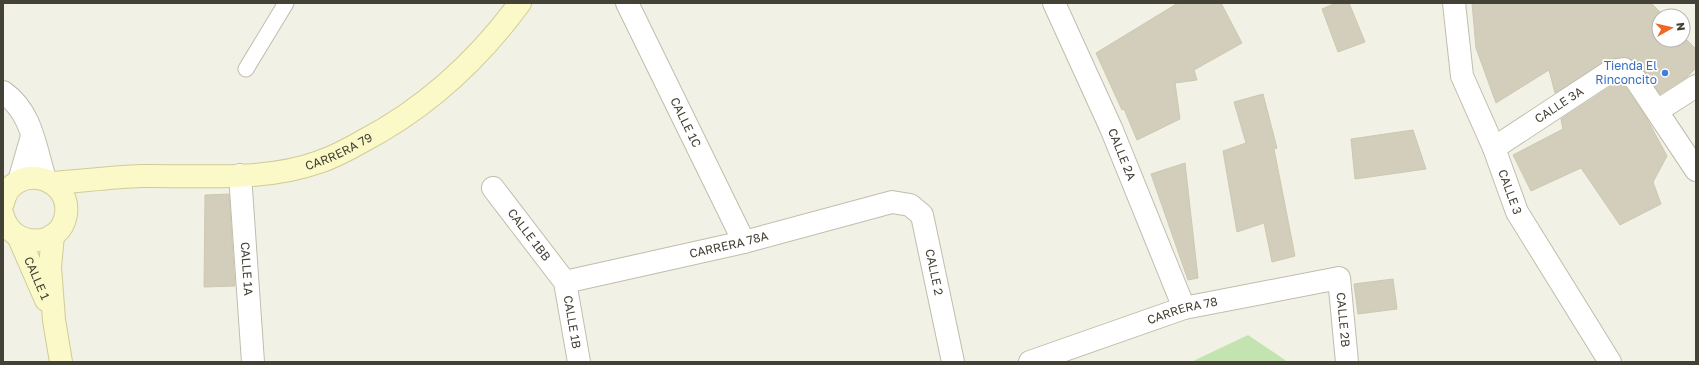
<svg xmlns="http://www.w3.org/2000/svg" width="1699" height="365" font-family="'Golos Text',sans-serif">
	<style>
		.green { fill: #c3e4b1 }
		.building { fill: #d3cebc; stroke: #cdc8b0 }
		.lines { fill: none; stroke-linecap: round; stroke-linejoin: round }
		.lane-casing { stroke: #c0bdac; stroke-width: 17 }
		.street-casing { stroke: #c0bdac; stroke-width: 24 }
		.secondary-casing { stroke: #cfcc98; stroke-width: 24 }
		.lane { stroke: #fff; stroke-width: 15 }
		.street { stroke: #fff; stroke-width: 22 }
		.secondary { stroke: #fbf9c7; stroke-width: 22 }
		.shop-dot { fill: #3f7fe0; stroke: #fff; stroke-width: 1.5 }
		.labels { text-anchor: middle; stroke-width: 3.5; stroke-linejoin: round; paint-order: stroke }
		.shop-label { font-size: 12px; fill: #366cbe; stroke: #fff; text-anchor: end }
		.street-label { font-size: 12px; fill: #444136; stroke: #fff }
	</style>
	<rect width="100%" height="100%" fill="#f2f1e6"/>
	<polygon class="green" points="1248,335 1288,362 1191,362"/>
	<g class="building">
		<polygon points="1178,3 1221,3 1242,43 1194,70 1197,80 1175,83 1180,119 1137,140 1124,109 1122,110 1096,53"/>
		<polygon points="1336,3 1349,3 1365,42 1338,52 1322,9"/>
		<polygon points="1472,3 1651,3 1664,16 1659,16 1659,40 1683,40 1683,36 1696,49 1696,68 1687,77 1660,94 1646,73 1632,60 1622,57 1609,59 1555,93 1549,70 1496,103 1476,48"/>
		<polygon points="1620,82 1626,88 1646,117 1667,156 1653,182 1661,204 1620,225 1581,168 1531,191 1513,155 1563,129 1561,119 1616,83"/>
		<polygon points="1263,94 1277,148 1274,149 1295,256 1272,262 1264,223 1237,232 1223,151 1246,143 1234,102"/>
		<polygon points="1413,130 1426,169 1355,179 1351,139"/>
		<polygon points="1185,163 1198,278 1188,280 1151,174"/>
		<polygon points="229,194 235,286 204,287 205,195"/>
		<polygon points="1393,279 1397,309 1358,314 1354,284"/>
	</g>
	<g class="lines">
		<g class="lane-casing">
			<polyline id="lane" points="246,69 286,3"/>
		</g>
		<g class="street-casing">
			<g id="street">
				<path id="s1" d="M627 3 744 242"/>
				<path id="s2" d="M1054 3 1111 128 1184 308"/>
				<path id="s3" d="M1454 3 1462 76 1494 148 1517 212 1610 362"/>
				<path d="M3 92C32 112 35 147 45 179"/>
				<polyline points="1657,111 1696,86"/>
				<path id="s4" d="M1494 148 1611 71 1624 69 1636 80 1696 170"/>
				<path id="s5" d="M240 175 253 362"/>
				<polyline points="19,181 32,136"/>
				<path id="s6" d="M493 188 565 282 579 362"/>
				<path id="s7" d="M565 282 744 242 892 202 910 205 922 215 953 362"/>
				<path id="s8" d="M1030 362 1184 308 1339 278 1347 362"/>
			</g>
		</g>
		<g class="secondary-casing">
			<g id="secondary">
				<path id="s9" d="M52 183C82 181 112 177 142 176 200 175 264 182 319 162 334 157 349 149 363 141 426 108 478 60 520 3"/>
				<path d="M3 203C12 162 71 175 66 214 61 249 12 249 3 216"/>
				<polyline points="53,235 50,267 54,320 61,362"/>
				<path id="s10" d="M19 238 46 300"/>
			</g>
		</g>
		<use href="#lane" class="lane"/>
		<use href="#street" class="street"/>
		<use href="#secondary" class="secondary"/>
	</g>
	<circle class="shop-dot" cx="1665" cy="73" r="4"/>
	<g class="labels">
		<g class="shop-label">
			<text x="1657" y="70">Tienda El<tspan x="1657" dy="14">Rinconcito</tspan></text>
		</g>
		<g class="street-label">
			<text dy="4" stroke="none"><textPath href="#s4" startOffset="78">CALLE 3A</textPath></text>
			<text dy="4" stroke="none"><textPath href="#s1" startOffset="133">CALLE 1C</textPath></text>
			<text dy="4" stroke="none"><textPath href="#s9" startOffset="291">CARRERA 79</textPath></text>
			<text dy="4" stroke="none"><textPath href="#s2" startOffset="166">CALLE 2A</textPath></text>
			<text dy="4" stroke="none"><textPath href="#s3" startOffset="199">CALLE 3</textPath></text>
			<text dy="4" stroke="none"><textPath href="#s6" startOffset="59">CALLE 1BB</textPath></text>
			<text dy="4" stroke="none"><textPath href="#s7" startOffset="168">CARRERA 78A</textPath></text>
			<text dy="4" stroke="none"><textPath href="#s5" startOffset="94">CALLE 1A</textPath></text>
			<text dy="4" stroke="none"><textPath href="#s7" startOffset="429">CALLE 2</textPath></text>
			<text dy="4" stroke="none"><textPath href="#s10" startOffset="44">CALLE 1</textPath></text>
			<text dy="4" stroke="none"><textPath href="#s8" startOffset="161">CARRERA 78</textPath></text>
			<text dy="4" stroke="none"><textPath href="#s8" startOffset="363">CALLE 2B</textPath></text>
			<text dy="4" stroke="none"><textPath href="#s6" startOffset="159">CALLE 1B</textPath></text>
		</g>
	</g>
	<rect width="1699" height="365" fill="none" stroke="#444136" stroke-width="8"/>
	<g transform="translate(1671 28) rotate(82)"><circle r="19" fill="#ffffff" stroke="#b4b3af"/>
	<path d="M0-3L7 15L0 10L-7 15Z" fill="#ed6822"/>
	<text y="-6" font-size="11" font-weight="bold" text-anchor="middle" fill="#444136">N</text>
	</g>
</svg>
